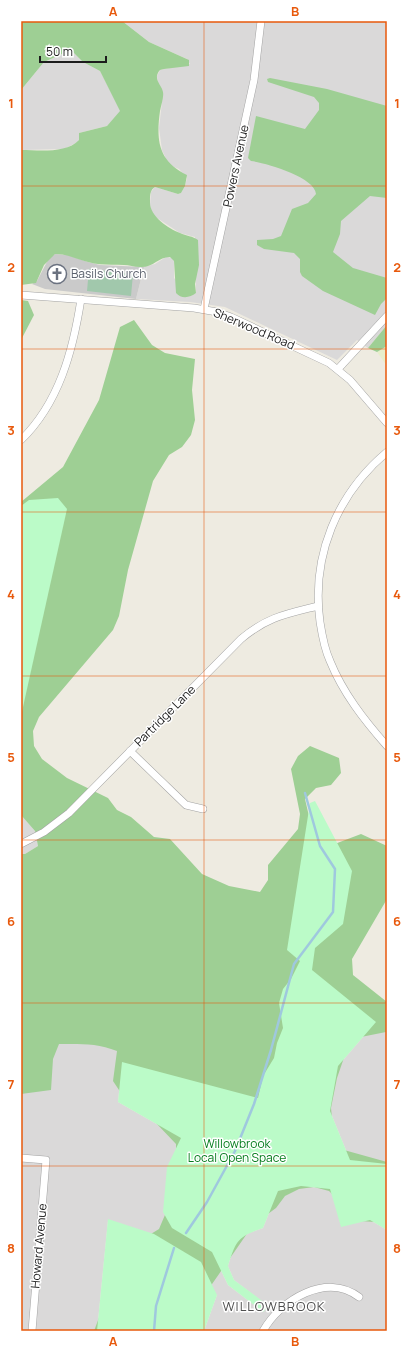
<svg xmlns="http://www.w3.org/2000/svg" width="408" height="1352" font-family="Manrope,sans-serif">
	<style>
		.residential { fill: #dad9d9 }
		.religious { fill: #cacaca }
		.farmland { fill: #e7eecb }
		.forest { fill: #9ecf94 }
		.cemetery { fill: #a1c8ac }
		.park { fill: #bbfbc8 }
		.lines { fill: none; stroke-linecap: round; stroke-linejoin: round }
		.stream { stroke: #9fc8de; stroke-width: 2.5 }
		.street-casing { stroke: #a3a3a3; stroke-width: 8 }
		.street { stroke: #fff; stroke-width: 7 }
		.grid { fill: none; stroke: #e8590c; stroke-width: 1; stroke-opacity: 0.55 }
		.labels { text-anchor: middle; stroke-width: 3; stroke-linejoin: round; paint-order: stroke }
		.street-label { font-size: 12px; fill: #1c1c1c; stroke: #fff }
		.worship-label { font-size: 12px; fill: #5b616d; stroke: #fff; text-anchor: start }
		.park-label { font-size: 12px; fill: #077e1f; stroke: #fff }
		.neighbourhood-label { font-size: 13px; letter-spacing: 1px; fill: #4f4f4f; stroke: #fff }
		.neatline { fill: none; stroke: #e8590c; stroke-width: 1.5 }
		.grid-label { font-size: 13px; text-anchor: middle; font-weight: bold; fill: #e8590c }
	</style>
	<rect width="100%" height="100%" fill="#eeebe1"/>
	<g class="residential">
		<polygon points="122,21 387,21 387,325 368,348 357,340 337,360 225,307 190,302 136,299 144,267 155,264 166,257 173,258 174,261 174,278 190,296 196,293 195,237 180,233 157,218 152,213 150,205 151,192 155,187 178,194 181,193 185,186 187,178 179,169 169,165 162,150 159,128 163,93 158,85 157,76 160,70 164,69 190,64 187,59 149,42"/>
		<polygon points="71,50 83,62 100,71 121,111 107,126 79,133 79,140 76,143 64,149 21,150 21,90 44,62"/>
		<polygon points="21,815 35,831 38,846 25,854 21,854"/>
		<polygon points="127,1012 118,1102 181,1138 212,1252 228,1285 263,1312 268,1306 234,1280 228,1266 235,1243 249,1233 263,1228 278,1191 301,1186 330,1189 370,1220 387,1230 387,1331 204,1331 217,1295 108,1220 97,1331 21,1331 21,1019"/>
		<polygon points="376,1022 387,1031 387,1164 350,1160 330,1111 338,1066"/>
	</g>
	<polygon class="religious" points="55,254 68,255 88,262 100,265 144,267 136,299 45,289 32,284 37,281 49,258"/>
	<polygon class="farmland" points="387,346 387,366 377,352"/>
	<g class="forest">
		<path d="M21 21H122L149 42 189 60V66L164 69 160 70C152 79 162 85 163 92 164 98 161 105 160 111 156 140 158 161 187 175L185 186 181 193 178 194 155 187C150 190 150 195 150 201 149 216 168 228 180 233 186 236 193 236 198 240L199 265 195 284 196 293C190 298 181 299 176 293L174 261 170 257C158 257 153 268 140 267 134 267 129 265 124 265 112 264 100 266 88 262 76 259 68 254 55 254L44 265 36 283 21 285V150C38 150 66 154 79 140V133L107 126 120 111 100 71 83 62 71 50 44 62 21 90Z"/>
		<path d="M270 78 327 89 387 106V198L370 196 341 221 340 234 333 252 353 268 387 278V298L381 304 375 315 323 291 302 276 300 272V259L294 253 264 249 257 245V240L273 239 281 236 292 209 308 203 316 194C315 177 266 163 251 161L248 158 256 116 305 129 319 110V103L314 97 268 82 267 79Z"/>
		<polygon points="21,300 28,301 34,315 21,340"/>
		<path d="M134 320 152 345 165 353 195 359 192 390 195 420 191 435 182 447 169 455 153 481 128 570 119 616 113 630 39 717 33 731 34 746 42 759 67 778 108 798 117 810 131 817 154 837 170 839 202 874 229 886 260 892 268 880V865L298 829 300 814 291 769 298 756 310 746 339 758 341 773 331 785 316 788 305 799 311 825 332 845 361 834 387 846V899L352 959 353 975 387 1002V1028L386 1032 356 1038 347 1049 337 1078 331 1108 334 1138 344 1150 387 1162V1229L375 1222 360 1221 329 1191 314 1187 299 1189 285 1196 276 1208 253 1225 210 1287 199 1331H94L100 1315 146 1237 159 1229 176 1189V1144L156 1123 121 1093 113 1081 117 1051C97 1043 80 1044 59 1044L53 1059 51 1090 21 1094V854H25L38 846 35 831 21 815V502L63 467 99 400 120 327Z"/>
		<polygon points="387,325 387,346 377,352 368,348"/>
	</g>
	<polygon class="cemetery" points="89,269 133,274 131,296 87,291"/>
	<g class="park">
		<polygon points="58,498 67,509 21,716 21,506 29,500"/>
		<path d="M315 801 352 871 343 924 315 948 312 970 376 1022 338 1066 330 1111 350 1160 387 1164V1230L370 1220 341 1227 330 1189 301 1186 278 1191 263 1228C237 1237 236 1241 228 1266L234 1280 269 1306 263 1312 228 1285 212 1252 172 1228 163 1212 167 1167 181 1138 118 1102 122 1062 258 1098 263 1076 274 1058 277 1043 283 1028 279 1003 283 989 291 979 300 961 287 950 310 803Z"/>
		<polygon points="108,1219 154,1234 201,1262 217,1295 204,1331 97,1331"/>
	</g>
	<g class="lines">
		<g class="stream">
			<polyline points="186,1233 207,1202 235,1151 254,1104 271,1050 294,964 333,912 335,869 320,846 305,793"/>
			<polyline points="154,1331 156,1306 174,1248"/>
		</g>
		<g class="street-casing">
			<g id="street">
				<polyline points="21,295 194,308 217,312 231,317 329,363 350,380 387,423"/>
				<polyline points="204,309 254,80 261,21"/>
				<polyline points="338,369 387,316"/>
				<path d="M21 440C59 403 73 351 81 299"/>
				<path d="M387 452C337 494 311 556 320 622 322 635 324 648 330 661 343 693 364 720 387 746"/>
				<polyline points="130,751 186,805 203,809"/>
				<path d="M21 844 44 832 69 813 241 639C267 617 286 614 318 606"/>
				<polyline points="21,1158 46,1160 32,1331"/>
				<path d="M263 1331C280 1300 327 1272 359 1297"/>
			</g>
		</g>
		<use href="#street" class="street"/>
	</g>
	<path class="grid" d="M204 21V1331M21 186H387M21 349H387M21 512H387M21 676H387M21 840H387M21 1003H387M21 1166H387"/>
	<defs>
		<g id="church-ring" transform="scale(1)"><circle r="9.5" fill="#fff" stroke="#6b7280" stroke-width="1.5"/><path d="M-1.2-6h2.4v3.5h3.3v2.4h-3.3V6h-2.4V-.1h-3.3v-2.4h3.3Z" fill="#6b7280"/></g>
	</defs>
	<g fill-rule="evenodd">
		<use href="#church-ring" x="57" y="274"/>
	</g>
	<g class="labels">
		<g class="street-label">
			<text transform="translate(236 166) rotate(-78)" y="4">Powers Avenue</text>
			<text transform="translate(254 329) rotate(23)" y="4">Sherwood Road</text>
			<text transform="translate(165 716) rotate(-45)" y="4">Partridge Lane</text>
			<text transform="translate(39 1246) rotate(-85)" y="4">Howard Avenue</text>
		</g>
		<g class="worship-label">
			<text x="71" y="278">Basils Church</text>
		</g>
		<g class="park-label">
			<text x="237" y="1148">Willowbrook<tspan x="237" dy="14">Local Open Space</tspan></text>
		</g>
		<g class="neighbourhood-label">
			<text x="274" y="1311">WILLOWBROOK</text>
		</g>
	</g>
	<rect width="408" height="1352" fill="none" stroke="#ffffff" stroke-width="44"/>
	<path d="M40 56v6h66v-6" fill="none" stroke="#1c1c1c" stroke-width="2"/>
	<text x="46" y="56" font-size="12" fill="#1c1c1c" stroke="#ffffff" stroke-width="3" paint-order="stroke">50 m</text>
	<rect x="22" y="22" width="364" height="1308" class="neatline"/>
	<g class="grid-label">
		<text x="113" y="16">A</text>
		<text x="295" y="16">B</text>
		<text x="11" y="108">1</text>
		<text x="397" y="108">1</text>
		<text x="11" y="272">2</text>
		<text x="397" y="272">2</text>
		<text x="11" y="435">3</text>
		<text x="397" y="435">3</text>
		<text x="11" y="599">4</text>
		<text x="397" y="599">4</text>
		<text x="11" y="762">5</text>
		<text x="397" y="762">5</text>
		<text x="11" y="926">6</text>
		<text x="397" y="926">6</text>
		<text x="11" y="1089">7</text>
		<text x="397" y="1089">7</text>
		<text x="11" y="1253">8</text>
		<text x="397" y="1253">8</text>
		<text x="113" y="1346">A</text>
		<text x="295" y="1346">B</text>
	</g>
</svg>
